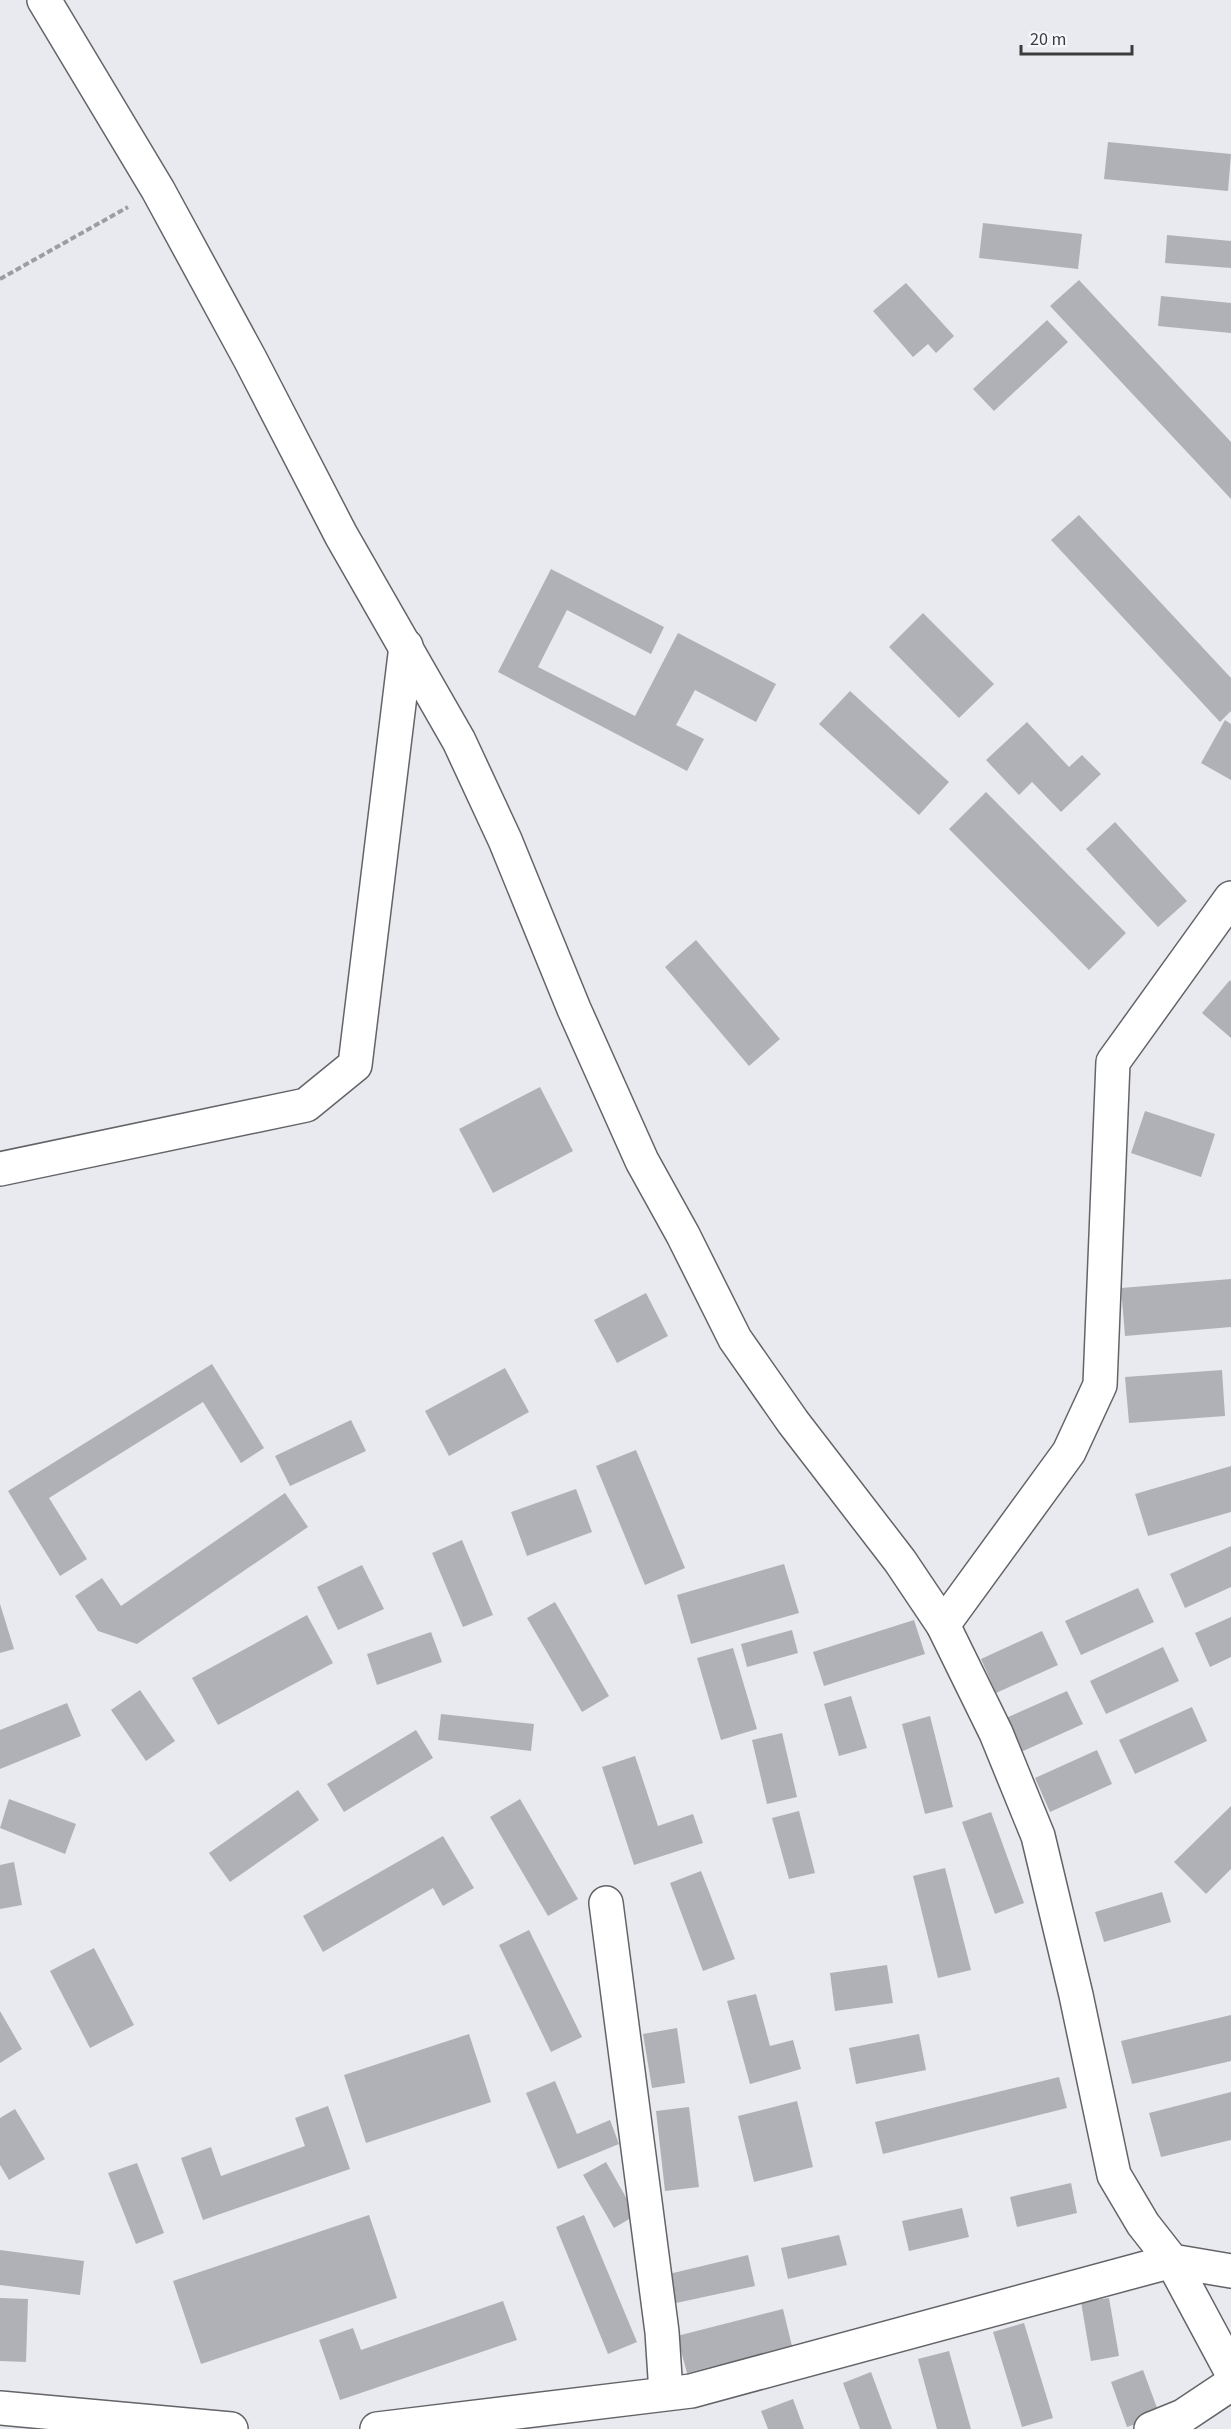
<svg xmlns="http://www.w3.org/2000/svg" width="1231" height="2429" font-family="'Source Sans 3',sans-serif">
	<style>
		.building { fill: #b0b1b6 }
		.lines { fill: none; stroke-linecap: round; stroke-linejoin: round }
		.minor-casing { stroke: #636468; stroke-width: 36 }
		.tertiary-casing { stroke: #636468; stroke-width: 36 }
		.path { stroke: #9c9da0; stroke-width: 4; stroke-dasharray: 6 3; stroke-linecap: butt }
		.minor { stroke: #fff; stroke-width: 33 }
		.tertiary { stroke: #fff; stroke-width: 33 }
	</style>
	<rect width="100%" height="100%" fill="#e9eaef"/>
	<g class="building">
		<polygon points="1108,142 1231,154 1228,191 1104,179"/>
		<polygon points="983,223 1082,234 1078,269 979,258"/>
		<polygon points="1167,235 1231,241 1231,268 1165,263"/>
		<polygon points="1079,280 1231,442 1231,499 1050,306"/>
		<polygon points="906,283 954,336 936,353 928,344 913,357 873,311"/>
		<polygon points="1161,296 1231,303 1231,333 1158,326"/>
		<polygon points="1047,320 1068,342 994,411 973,389"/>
		<polygon points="1079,515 1231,678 1231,711 1220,722 1051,540"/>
		<polygon points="551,569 664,627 651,654 567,610 538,667 635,716 678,633 776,684 756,722 695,690 676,725 704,739 687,771 498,672"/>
		<polygon points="923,613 994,684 959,718 889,647"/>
		<polygon points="850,691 949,782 919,815 819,724"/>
		<polygon points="1225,720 1231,724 1231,780 1201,763"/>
		<polygon points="1027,722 1069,767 1082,755 1101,774 1061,812 1032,782 1019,795 986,760"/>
		<polygon points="986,792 1126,933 1089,970 949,829"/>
		<polygon points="1115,822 1187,901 1158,927 1086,849"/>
		<polygon points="696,940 780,1039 749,1066 665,967"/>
		<polygon points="1230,980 1231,982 1231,1038 1202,1013"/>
		<polygon points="540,1087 573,1151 493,1193 459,1129"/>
		<polygon points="1145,1111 1215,1134 1201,1177 1131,1153"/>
		<polygon points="1231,1279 1231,1327 1125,1336 1121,1288"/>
		<polygon points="646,1293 668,1336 617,1363 594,1320"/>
		<polygon points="212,1364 264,1448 241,1463 203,1402 49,1498 87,1559 60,1576 8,1491"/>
		<polygon points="505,1368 529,1412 449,1456 425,1411"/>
		<polygon points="1222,1370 1225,1416 1129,1423 1125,1377"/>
		<polygon points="351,1420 366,1451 290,1486 275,1456"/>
		<polygon points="636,1450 685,1568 645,1585 596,1466"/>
		<polygon points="1231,1466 1231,1512 1148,1536 1135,1494"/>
		<polygon points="576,1489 592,1532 527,1556 511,1512"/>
		<polygon points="285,1493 308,1527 137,1644 98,1631 75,1596 102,1578 121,1606"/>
		<polygon points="462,1540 493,1615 463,1627 432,1553"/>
		<polygon points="1231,1546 1231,1587 1185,1608 1170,1574"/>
		<polygon points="784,1564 799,1613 691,1644 677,1595"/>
		<polygon points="362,1565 384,1609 338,1630 317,1587"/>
		<polygon points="1138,1588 1154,1622 1081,1655 1065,1621"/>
		<polygon points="555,1602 609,1696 582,1712 527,1618"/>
		<polygon points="0,1604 14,1649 0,1653"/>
		<polygon points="307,1615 333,1663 218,1725 192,1678"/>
		<polygon points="1231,1617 1231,1657 1210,1667 1195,1633"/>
		<polygon points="914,1620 925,1654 824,1686 813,1652"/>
		<polygon points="792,1630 798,1653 747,1667 741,1644"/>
		<polygon points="1042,1631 1058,1665 996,1693 981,1659"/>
		<polygon points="431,1632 442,1662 377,1685 367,1654"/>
		<polygon points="1163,1647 1179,1681 1106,1714 1090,1681"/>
		<polygon points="733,1648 757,1729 721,1740 697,1658"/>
		<polygon points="140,1690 175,1741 146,1761 111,1710"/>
		<polygon points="1067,1691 1083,1724 1021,1752 1006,1718"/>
		<polygon points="851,1696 867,1748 839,1756 824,1704"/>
		<polygon points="67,1703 81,1736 0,1769 0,1730"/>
		<polygon points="1192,1707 1207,1741 1135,1774 1119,1740"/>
		<polygon points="441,1714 534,1724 531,1751 438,1740"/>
		<polygon points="930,1716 953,1807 925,1814 902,1724"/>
		<polygon points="416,1730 433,1758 344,1812 327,1784"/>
		<polygon points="782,1733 797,1797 767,1804 752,1740"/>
		<polygon points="1097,1750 1112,1784 1050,1812 1035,1778"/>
		<polygon points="635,1756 658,1826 693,1814 703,1843 634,1865 602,1767"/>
		<polygon points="298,1790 319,1820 230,1882 209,1853"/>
		<polygon points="9,1799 76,1824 65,1854 0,1828"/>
		<polygon points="520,1799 578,1899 548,1916 490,1817"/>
		<polygon points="1231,1806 1231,1869 1206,1894 1174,1862"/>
		<polygon points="799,1811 815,1873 789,1879 772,1818"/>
		<polygon points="991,1812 1024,1903 995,1914 962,1822"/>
		<polygon points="443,1836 474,1888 443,1906 433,1888 323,1952 303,1916"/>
		<polygon points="14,1862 22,1905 0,1909 0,1865"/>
		<polygon points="945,1868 971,1970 938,1978 913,1876"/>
		<polygon points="701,1871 735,1959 703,1971 670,1883"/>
		<polygon points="1162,1892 1171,1922 1104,1942 1095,1912"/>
		<polygon points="529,1930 582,2037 551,2052 499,1945"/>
		<polygon points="94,1948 134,2025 90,2048 50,1971"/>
		<polygon points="887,1965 893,2003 835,2011 830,1973"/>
		<polygon points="756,1994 770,2046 793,2040 801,2069 750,2084 727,2001"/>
		<polygon points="0,2011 22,2049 0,2063"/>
		<polygon points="1231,2015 1231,2061 1132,2084 1121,2041"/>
		<polygon points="677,2028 685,2083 652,2088 643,2034"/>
		<polygon points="469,2034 491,2102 366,2143 344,2075"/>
		<polygon points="919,2034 926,2070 856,2084 849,2048"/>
		<polygon points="1059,2077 1067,2108 883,2154 875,2122"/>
		<polygon points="555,2081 577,2134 610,2120 619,2144 558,2169 526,2093"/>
		<polygon points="1231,2092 1231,2140 1161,2157 1149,2113"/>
		<polygon points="797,2101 813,2167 754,2182 738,2116"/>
		<polygon points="328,2106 350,2169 203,2220 181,2158 211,2147 221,2176 305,2146 295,2118"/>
		<polygon points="689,2107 699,2187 665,2191 656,2111"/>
		<polygon points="15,2109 45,2159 9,2180 0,2165 0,2118"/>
		<polygon points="606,2162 636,2215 614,2228 583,2175"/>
		<polygon points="137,2163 164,2233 136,2244 108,2173"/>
		<polygon points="1071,2183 1077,2213 1017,2227 1010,2197"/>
		<polygon points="962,2208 969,2237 909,2251 902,2221"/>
		<polygon points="369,2215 397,2298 201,2364 173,2281"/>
		<polygon points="584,2215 637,2342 608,2354 556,2227"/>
		<polygon points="839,2235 847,2265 788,2279 781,2248"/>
		<polygon points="0,2250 84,2261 80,2295 0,2285"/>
		<polygon points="748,2255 755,2286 676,2303 669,2274"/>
		<polygon points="0,2298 28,2299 26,2362 0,2361"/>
		<polygon points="1109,2298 1119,2356 1091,2361 1081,2302"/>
		<polygon points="503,2301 517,2340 340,2400 319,2340 353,2328 361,2350"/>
		<polygon points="783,2309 792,2346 687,2373 677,2336"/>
		<polygon points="1024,2323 1053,2418 1022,2427 993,2332"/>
		<polygon points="949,2351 971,2429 937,2429 918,2359"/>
		<polygon points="1143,2370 1160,2416 1127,2427 1111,2382"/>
		<polygon points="871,2372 892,2429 860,2429 843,2383"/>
		<polygon points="793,2399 804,2429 768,2429 761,2411"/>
	</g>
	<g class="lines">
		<g class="minor-casing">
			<g id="minor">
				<polyline points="44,0 158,190 250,359 341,535 459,741 505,840 574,1009 642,1161 683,1235 735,1339 793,1422 900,1561 943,1625 996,1733 1038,1836 1076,1995 1114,2175 1143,2224 1172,2261 1231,2371"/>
				<polyline points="0,1169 306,1105 355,1065 406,646"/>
				<polyline points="943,1625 1069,1452 1100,1385 1113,1062 1231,898"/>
				<polyline points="606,1903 662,2332 666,2393"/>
				<polyline points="0,2408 231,2429"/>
				<polyline points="377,2429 691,2391 1172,2261"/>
				<polyline points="1151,2429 1183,2416 1231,2384"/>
			</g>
		</g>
		<g class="tertiary-casing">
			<polyline id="tertiary" points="1172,2261 1231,2271"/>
		</g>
		<polyline class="path" points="0,279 128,207"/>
		<use href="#minor" class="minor"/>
		<use href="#tertiary" class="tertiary"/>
	</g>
	<path d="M1021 45v9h111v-9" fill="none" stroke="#3b3c3d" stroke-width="3"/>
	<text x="1030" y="45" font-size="18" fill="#3b3c3d" stroke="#f6f7fc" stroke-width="4.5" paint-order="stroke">20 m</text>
</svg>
